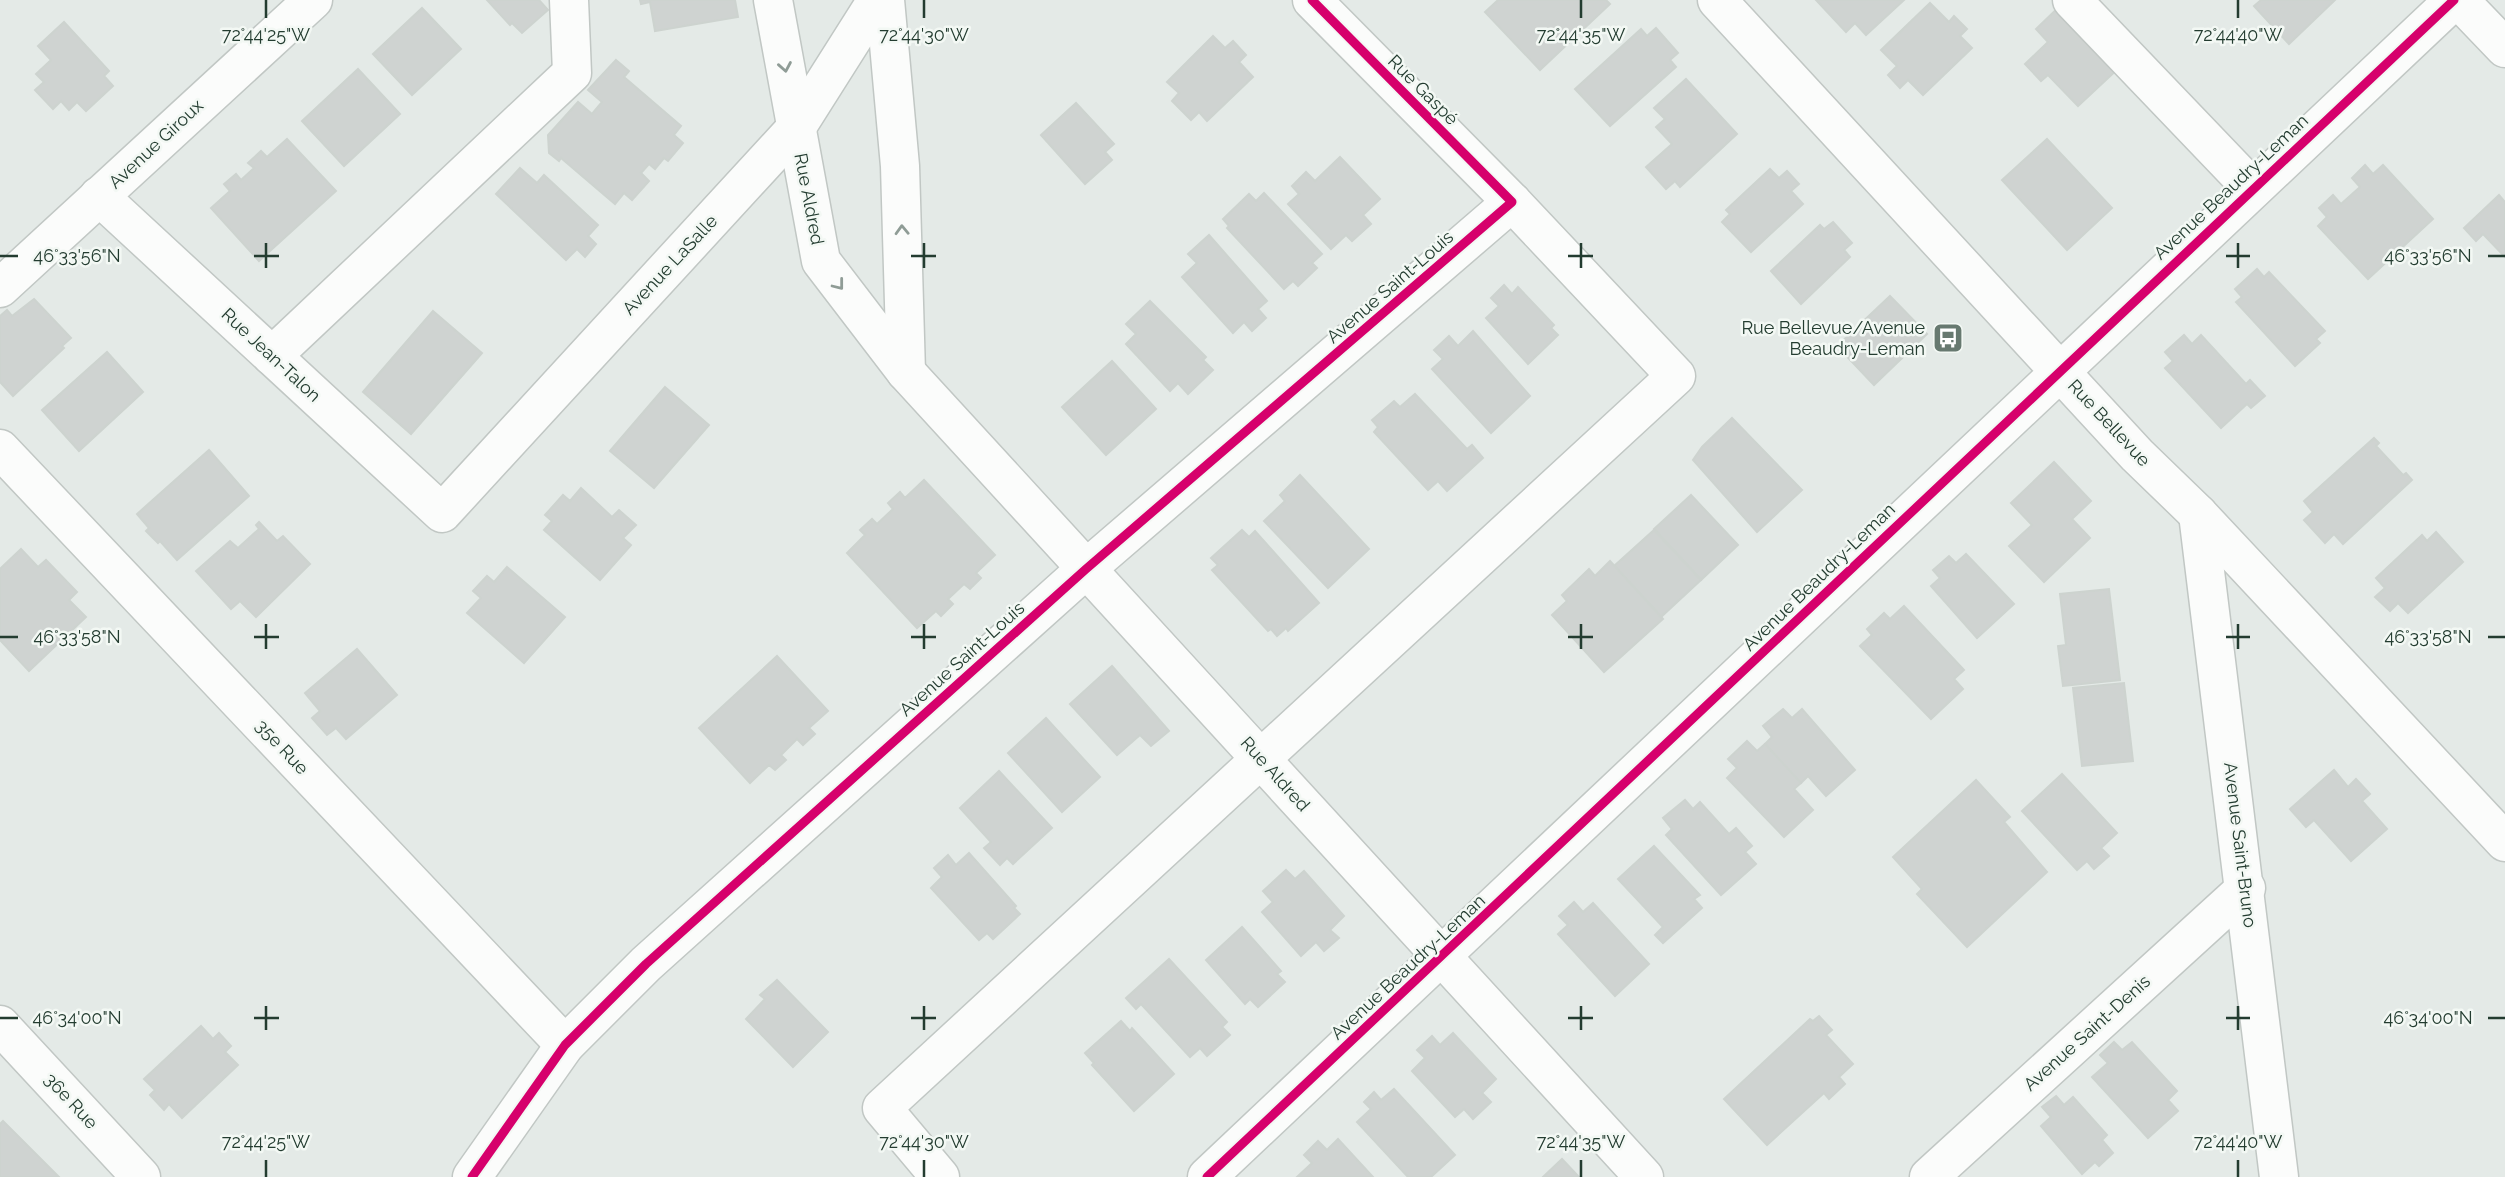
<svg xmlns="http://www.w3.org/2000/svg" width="2505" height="1177" font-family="Raleway,sans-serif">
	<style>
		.building { fill: #cfd3d1; stroke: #cdd3cf; stroke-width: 2 }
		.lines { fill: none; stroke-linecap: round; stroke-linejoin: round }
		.minor-casing { stroke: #c1c7c4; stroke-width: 41 }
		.minor { stroke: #fbfcfb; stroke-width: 38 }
		.cycleway-casing { stroke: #f3f8f4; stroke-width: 13 }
		.cycleway { stroke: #d6006c; stroke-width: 9 }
		.oneway { stroke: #8f9c96 }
		.ticks { fill: none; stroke: #233c30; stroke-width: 2.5 }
		.labels { text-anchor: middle; stroke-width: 5; stroke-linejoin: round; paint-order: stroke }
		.street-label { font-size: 18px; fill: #233c30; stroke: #f3f8f4 }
		.poi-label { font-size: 18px; fill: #233c30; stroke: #f3f8f4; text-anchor: end }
		.ticks-label { font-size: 18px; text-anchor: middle; fill: #233c30; stroke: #f3f8f4; stroke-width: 5; stroke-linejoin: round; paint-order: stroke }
	</style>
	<rect width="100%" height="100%" fill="#e4eae7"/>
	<g class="building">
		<polygon points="487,0 539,0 548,10 522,33 512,23 510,25"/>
		<polygon points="640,0 735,0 738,17 655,31 650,2 641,4"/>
		<polygon points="1498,0 1606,0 1610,4 1540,70 1485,12"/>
		<polygon points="1816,0 1904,0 1866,35 1855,23 1846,32"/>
		<polygon points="2261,0 2335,0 2289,44 2254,6"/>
		<polygon points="1930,3 1949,22 1954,16 1967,29 1960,36 1972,48 1923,95 1908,80 1900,88 1888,75 1897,66 1881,50"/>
		<polygon points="2062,4 2121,66 2078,106 2048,75 2041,81 2025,64 2048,42 2036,29"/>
		<polygon points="422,8 461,49 412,95 373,54"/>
		<polygon points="64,22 109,71 104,76 113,86 86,111 77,102 69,110 61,101 53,109 35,90 44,82 36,74 51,60 38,46"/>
		<polygon points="1656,28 1678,53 1670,60 1676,67 1610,126 1575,89 1641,29 1647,36"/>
		<polygon points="1213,36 1225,48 1233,41 1246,55 1239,62 1253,77 1207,121 1199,112 1191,120 1172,101 1179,93 1167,82"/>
		<polygon points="616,60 629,71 624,77 681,126 674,135 683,143 668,161 664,158 655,169 649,164 641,173 649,181 632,200 624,193 615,204 561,158 559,161 549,153 548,135 578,102 592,114 602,102 588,90"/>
		<polygon points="358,69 400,114 344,166 302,121"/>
		<polygon points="1686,79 1737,134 1680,187 1675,181 1666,189 1646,167 1672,144 1656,127 1665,119 1654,108"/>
		<polygon points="1076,103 1114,144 1105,152 1112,160 1085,184 1041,135"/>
		<polygon points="287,139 336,191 259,261 211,208 230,191 224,184 236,174 241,180 254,168 248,163 261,151 267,157"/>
		<polygon points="2047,139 2112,208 2067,250 2002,180"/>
		<polygon points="1340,157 1380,199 1363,215 1371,224 1352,241 1346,235 1331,249 1288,204 1299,194 1292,186 1306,172 1315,181"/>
		<polygon points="2365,165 2373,174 2383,165 2433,219 2368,279 2318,226 2327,217 2319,208 2333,195 2341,204 2360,187 2352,178"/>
		<polygon points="520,168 537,183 544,175 598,225 588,236 596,244 585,257 577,249 566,260 496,194"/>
		<polygon points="1770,169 1779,178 1787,171 1799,184 1791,191 1803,204 1751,252 1722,222 1730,214 1726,210"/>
		<polygon points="1264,193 1322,254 1312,263 1317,268 1298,286 1293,281 1284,289 1227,228 1229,226 1223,219 1249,194 1256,201"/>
		<polygon points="2499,195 2505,202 2505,257 2483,234 2476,241 2464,228"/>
		<polygon points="1833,222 1852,243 1844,250 1850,257 1801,304 1771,271 1820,225 1824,229"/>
		<polygon points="1209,235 1267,301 1258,309 1266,318 1252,331 1244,322 1233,333 1182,277 1197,263 1188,254"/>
		<polygon points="2257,269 2264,277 2269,272 2325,331 2316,339 2320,343 2295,366 2236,302 2242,297 2235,289"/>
		<polygon points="1504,285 1512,294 1518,287 1554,325 1551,328 1558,335 1528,364 1486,318 1499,306 1491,298"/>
		<polygon points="1890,296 1927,334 1874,385 1837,346"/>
		<polygon points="34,299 71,338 62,346 64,348 13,396 0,382 0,316 7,310 12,316"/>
		<polygon points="1150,301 1206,357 1203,360 1213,370 1188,394 1178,383 1170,391 1126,344 1136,334 1126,324"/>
		<polygon points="433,311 482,353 411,434 363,392"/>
		<polygon points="1473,331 1530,396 1491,433 1432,369 1443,359 1434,350 1449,336 1458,346"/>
		<polygon points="2184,335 2192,344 2201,335 2246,384 2250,380 2265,396 2251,408 2247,404 2221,428 2165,368 2173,361 2165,352"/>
		<polygon points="107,352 143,392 79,451 42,410"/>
		<polygon points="1112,361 1156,409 1106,455 1062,407"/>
		<polygon points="665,387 709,425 654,488 610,451"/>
		<polygon points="1415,394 1467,449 1472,445 1483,458 1447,491 1438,481 1428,490 1374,432 1378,427 1372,420 1394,401 1400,407"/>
		<polygon points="1732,418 1802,490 1757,532 1693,460 1702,447"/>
		<polygon points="2374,438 2379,443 2376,446 2403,475 2406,473 2412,480 2343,544 2334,534 2325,543 2304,520 2313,512 2304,501"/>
		<polygon points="209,450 249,496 177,560 160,541 158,543 146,531 149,528 137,514"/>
		<polygon points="2054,462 2091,501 2072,519 2090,538 2044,582 2009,546 2032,525 2011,503"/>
		<polygon points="1300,475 1369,549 1328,588 1264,521 1285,501 1280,495"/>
		<polygon points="924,480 995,555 976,573 981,578 970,589 964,584 948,599 953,604 941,616 936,611 917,628 847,553 865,535 860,530 872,519 877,524 893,509 888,503 900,492 905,498"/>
		<polygon points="581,488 612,517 619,510 636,525 623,538 631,545 600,580 544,530 552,521 545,515 563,495 570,501"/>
		<polygon points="1691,495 1738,545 1701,580 1654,529"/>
		<polygon points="259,522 277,541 283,536 310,564 256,617 240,601 231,609 196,571 230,541 238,548 259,529 256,525"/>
		<polygon points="1242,530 1249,537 1255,531 1319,603 1288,631 1286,628 1277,636 1271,629 1268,631 1212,570 1218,565 1211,558"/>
		<polygon points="1654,530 1701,580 1661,617 1614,566"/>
		<polygon points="2436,532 2463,562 2408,613 2398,603 2390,611 2375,597 2385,588 2376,578 2422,535 2427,541"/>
		<polygon points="21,549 38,567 46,560 77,592 69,600 86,617 29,671 0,640 0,569"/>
		<polygon points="1966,554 2014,604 1977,638 1931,586 1940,578 1933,570 1949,556 1956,563"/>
		<polygon points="1610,561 1663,619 1604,672 1552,615 1567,601 1562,595 1589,569 1595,576"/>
		<polygon points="507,567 565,617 524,663 467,613 481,598 473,591 487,576 494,582"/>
		<polygon points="2109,589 2120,680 2063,686 2058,646 2066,645 2060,594"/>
		<polygon points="1904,606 1964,670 1954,679 1963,689 1931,719 1860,646 1872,635 1867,629 1884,613 1890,619"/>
		<polygon points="357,649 397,695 346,739 336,728 327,735 312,718 320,711 305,693"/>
		<polygon points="777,656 828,711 809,728 815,734 803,745 797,739 781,755 786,760 775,770 769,765 750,783 699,728"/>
		<polygon points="1112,666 1169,731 1151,746 1140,735 1117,755 1070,704"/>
		<polygon points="2124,683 2133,761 2082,766 2073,688"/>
		<polygon points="1783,709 1792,718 1802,709 1855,770 1826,796 1808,776 1801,783 1765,744 1772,737 1763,726"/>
		<polygon points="1046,718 1100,777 1062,812 1008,753"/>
		<polygon points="1747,741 1757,751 1765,744 1801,783 1794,789 1813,810 1784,837 1727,778 1737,768 1728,759"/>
		<polygon points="2334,770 2348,787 2356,779 2370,794 2362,801 2387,829 2351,861 2314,820 2306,827 2290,809"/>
		<polygon points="999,771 1052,828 1013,864 1007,858 1000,865 984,848 991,842 960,808"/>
		<polygon points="2062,774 2117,833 2101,848 2109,856 2094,869 2087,861 2077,870 2022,811"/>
		<polygon points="1976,780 2010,817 2004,822 2047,872 1967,947 1917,894 1922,889 1893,857"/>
		<polygon points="1685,800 1693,809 1700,802 1729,834 1736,828 1752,846 1745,852 1756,864 1721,895 1666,835 1672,829 1663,818"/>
		<polygon points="1654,846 1700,895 1694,899 1702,908 1663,943 1655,935 1663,927 1618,879"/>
		<polygon points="969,853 1016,906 1014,908 1020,914 993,939 987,933 979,940 931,888 942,877 934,868 948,855 956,865"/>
		<polygon points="1286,870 1295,879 1304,871 1344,916 1330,930 1339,938 1324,951 1316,942 1301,956 1262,912 1273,902 1263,891"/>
		<polygon points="1574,902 1583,912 1593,903 1649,964 1615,996 1558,934 1568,925 1559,916"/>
		<polygon points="1242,927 1281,971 1277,974 1285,982 1258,1007 1250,999 1245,1004 1206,960"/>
		<polygon points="1169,959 1227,1022 1222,1027 1230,1035 1207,1056 1200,1048 1190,1057 1141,1004 1136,1009 1126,998"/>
		<polygon points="777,980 828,1032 793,1067 746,1019 765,999 760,995"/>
		<polygon points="1819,1016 1832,1030 1826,1035 1853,1064 1839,1077 1845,1084 1829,1099 1824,1093 1767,1145 1724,1099 1810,1019 1813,1021"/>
		<polygon points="1121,1021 1130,1031 1132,1028 1174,1074 1134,1111 1092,1065 1094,1063 1085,1053"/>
		<polygon points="201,1026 213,1039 219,1033 231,1046 225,1052 238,1065 182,1118 169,1104 164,1110 150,1095 155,1090 144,1079"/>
		<polygon points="1453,1033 1496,1079 1482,1093 1491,1102 1473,1119 1464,1109 1455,1117 1412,1071 1425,1058 1417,1050 1432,1036 1440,1045"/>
		<polygon points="2114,1042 2122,1050 2132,1042 2177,1091 2168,1100 2178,1111 2148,1138 2092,1077 2108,1063 2100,1055"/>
		<polygon points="1394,1089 1455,1155 1431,1177 1408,1177 1357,1122 1371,1109 1364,1102 1374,1092 1381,1100"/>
		<polygon points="2056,1096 2064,1105 2073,1097 2107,1135 2102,1140 2113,1153 2099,1166 2095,1162 2082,1174 2041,1126 2051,1117 2042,1107"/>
		<polygon points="3,1121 59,1177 0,1177 0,1124"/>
		<polygon points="1338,1139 1373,1177 1297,1177 1312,1163 1304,1155 1318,1141 1327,1150"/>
		<polygon points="1562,1159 1579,1177 1543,1177"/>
	</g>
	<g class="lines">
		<g class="minor-casing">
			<g id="minor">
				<polyline points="773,0 821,261 906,372 1644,1177"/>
				<polyline points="885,0 900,166 906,372"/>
				<polyline points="1717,0 2137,455 2198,514 2505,842"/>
				<polyline points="2072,0 2253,189"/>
				<polyline points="2459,0 2505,48"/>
				<polyline points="99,196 442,513 796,128 877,0"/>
				<polyline points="0,288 313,0"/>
				<polyline points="272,356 572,73 569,0"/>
				<polyline points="0,449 565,1045"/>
				<polyline points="2198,514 2279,1177"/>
				<polyline points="0,1025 141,1177"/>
				<polyline points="472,1177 565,1045 646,964 1086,569 1512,202"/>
				<polyline points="940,1177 882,1108 1676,376 1512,202 1312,0"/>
				<polyline points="1207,1177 2454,0"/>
				<polyline points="1929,1177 2246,888"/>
			</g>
		</g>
		<use href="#minor" class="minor"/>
		<g class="cycleway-casing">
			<g id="cycleway">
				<polyline points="472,1177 565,1045 646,964 1086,569 1512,202 1312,0"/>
				<polyline points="1207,1177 2454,0"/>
			</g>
		</g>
		<use href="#cycleway" class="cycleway"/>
	</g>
	<defs><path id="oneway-chevron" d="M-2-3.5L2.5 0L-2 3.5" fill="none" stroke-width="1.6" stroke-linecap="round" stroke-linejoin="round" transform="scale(1.75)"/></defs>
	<g class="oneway">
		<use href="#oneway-chevron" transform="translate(785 67) rotate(80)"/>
		<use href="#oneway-chevron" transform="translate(902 230) rotate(-92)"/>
		<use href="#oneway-chevron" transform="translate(839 285) rotate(52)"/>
	</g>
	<path class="ticks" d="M266 0V18M924 0V18M1581 0V18M2238 0V18M266 243V268M924 243V268M1581 243V268M2238 243V268M0 256H18M254 256H279M911 256H936M1568 256H1593M2226 256H2250M2488 256H2505M266 624V649M924 624V649M1581 624V649M2238 624V649M0 637H18M254 637H279M911 637H936M1568 637H1593M2226 637H2250M2488 637H2505M266 1006V1030M924 1006V1030M1581 1006V1030M2238 1006V1030M0 1018H18M254 1018H279M911 1018H936M1568 1018H1593M2226 1018H2250M2488 1018H2505M266 1160V1177M924 1160V1177M1581 1160V1177M2238 1160V1177"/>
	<defs>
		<g id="bus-square" transform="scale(1.575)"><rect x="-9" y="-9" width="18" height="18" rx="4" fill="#677970" stroke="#f3f8f4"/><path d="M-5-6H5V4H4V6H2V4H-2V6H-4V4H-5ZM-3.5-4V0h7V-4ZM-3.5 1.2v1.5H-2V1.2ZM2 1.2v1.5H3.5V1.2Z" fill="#fff"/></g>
	</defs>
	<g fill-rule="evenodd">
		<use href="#bus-square" x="1948" y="338"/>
	</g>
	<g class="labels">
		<g class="street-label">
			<text transform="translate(1423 90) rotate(45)" y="6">Rue Gaspé</text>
			<text transform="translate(156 144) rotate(-43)" y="6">Avenue Giroux</text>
			<text transform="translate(2231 187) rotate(-43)" y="6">Avenue Beaudry-Leman</text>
			<text transform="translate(809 199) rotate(79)" y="6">Rue Aldred</text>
			<text transform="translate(670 265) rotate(-47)" y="6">Avenue LaSalle</text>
			<text transform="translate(1390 287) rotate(-41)" y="6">Avenue Saint-Louis</text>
			<text transform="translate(271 355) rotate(43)" y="6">Rue Jean-Talon</text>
			<text transform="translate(2109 423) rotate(47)" y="6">Rue Bellevue</text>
			<text transform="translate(1819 577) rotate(-44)" y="6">Avenue Beaudry-Leman</text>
			<text transform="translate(962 659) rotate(-42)" y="6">Avenue Saint-Louis</text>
			<text transform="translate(282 747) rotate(47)" y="6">35e Rue</text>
			<text transform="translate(1275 774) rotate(48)" y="6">Rue Aldred</text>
			<text transform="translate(2240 845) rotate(83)" y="6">Avenue Saint-Bruno</text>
			<text transform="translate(1408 967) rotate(-43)" y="6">Avenue Beaudry-Leman</text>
			<text transform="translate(2087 1033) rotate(-42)" y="6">Avenue Saint-Denis</text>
			<text transform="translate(71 1101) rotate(47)" y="6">36e Rue</text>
		</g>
		<g class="poi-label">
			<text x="1925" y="334">Rue Bellevue/Avenue<tspan x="1925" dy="21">Beaudry-Leman</tspan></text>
		</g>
	</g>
	<g class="ticks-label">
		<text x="266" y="41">72°44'25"W</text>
		<text x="924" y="41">72°44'30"W</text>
		<text x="1581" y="41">72°44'35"W</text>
		<text x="2238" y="41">72°44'40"W</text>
		<text x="2428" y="262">46°33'56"N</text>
		<text x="77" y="262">46°33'56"N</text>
		<text x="2428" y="643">46°33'58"N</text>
		<text x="77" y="643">46°33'58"N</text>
		<text x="2428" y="1024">46°34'00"N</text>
		<text x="77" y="1024">46°34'00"N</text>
		<text x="266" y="1148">72°44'25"W</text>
		<text x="924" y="1148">72°44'30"W</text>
		<text x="1581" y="1148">72°44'35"W</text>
		<text x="2238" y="1148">72°44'40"W</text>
	</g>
</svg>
